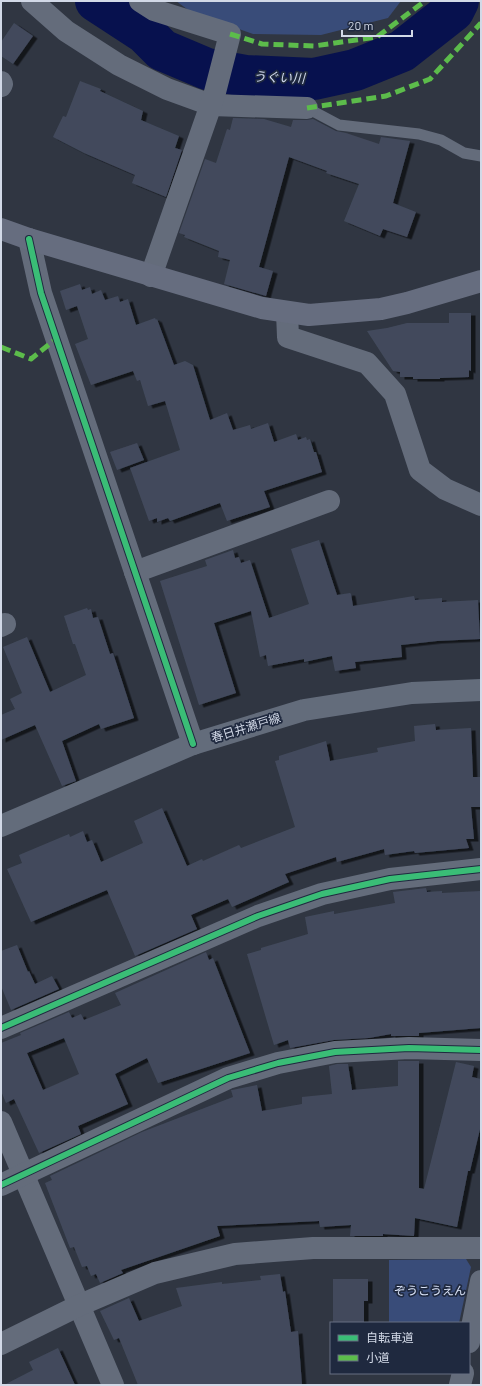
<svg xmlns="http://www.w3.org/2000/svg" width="482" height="1386" font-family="Barlow,'Noto Sans JP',sans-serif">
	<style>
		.green { fill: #394c79 }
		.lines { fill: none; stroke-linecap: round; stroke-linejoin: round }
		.river { stroke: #07114e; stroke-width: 42 }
		.building { fill: #424a5c; fill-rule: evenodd; filter: url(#shadow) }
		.lane { stroke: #646c7b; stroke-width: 11 }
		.street { stroke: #646c7b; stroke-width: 22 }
		.secondary { stroke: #666d7f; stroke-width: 22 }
		.primary { stroke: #636c7b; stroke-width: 22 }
		.quiet { stroke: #5cbc4b; stroke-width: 5; stroke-dasharray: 10 5; stroke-linecap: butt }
		.cycleway-casing { stroke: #1f293f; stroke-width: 8 }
		.cycleway { stroke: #3abd76; stroke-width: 6 }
		.labels { text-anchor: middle; stroke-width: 3.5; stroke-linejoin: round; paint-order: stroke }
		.street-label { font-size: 12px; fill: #d2d9e7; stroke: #1f293f }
		.park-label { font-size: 12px; fill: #d9e2f7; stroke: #1f293f }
		.water-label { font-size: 13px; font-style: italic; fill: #cfd8ec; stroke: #1f293f }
	</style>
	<defs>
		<filter id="shadow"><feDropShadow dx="4.5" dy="2.5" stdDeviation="0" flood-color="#0009"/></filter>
	</defs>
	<rect width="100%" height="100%" fill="#303642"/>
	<g class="green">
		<polygon points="176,1 401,1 388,18 321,35 253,34 191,12"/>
		<polygon points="466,1259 471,1267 459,1323 389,1323 389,1260"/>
	</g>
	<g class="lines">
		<polyline class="river" points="96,1 145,33 162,50 207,69 245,76 314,79 355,70 402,51 453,11 458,1"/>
	</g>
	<g class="building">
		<polygon points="14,23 33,36 13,64 1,56 1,42"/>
		<polygon points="80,81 101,89 100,91 143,111 141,120 179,136 175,148 182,150 166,197 132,183 135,175 84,153 53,137 63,116 66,117"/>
		<polygon points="233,118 264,119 291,127 293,120 307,120 313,119 336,131 346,133 379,144 381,137 410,141 393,203 416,212 407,237 383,229 380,236 344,221 359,184 326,173 327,171 289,157 259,267 273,271 266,296 224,284 230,260 218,257 219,251 184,237 185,235 179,233 205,159 216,163 227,129 230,130"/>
		<polygon points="80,284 82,290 90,287 92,294 101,290 105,300 118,296 120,302 128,299 136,325 155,318 156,320 157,319 174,365 185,361 193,365 210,420 227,413 233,430 250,425 251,429 268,423 274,442 296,434 298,440 306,437 307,440 310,439 314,452 316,452 322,472 264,491 270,507 227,521 220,503 170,521 168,518 157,522 157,518 149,521 130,468 180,450 165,401 148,406 140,380 137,381 133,371 91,385 75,344 88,339 77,306 66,310 60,291"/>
		<polygon points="449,313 471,313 471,371 469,370 469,377 440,378 440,379 413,379 413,377 400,377 400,372 393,371 367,331 387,328 407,323 449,323"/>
		<polygon points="137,443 144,460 117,470 110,452"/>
		<polygon points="319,540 337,595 350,593 351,594 353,606 414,596 415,600 442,598 442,602 478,600 480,639 437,641 401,645 402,657 355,662 356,668 335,671 332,656 304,662 304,659 268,666 266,655 260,657 251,611 214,623 236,693 199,705 160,581 207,566 205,560 233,550 235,558 239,557 241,563 250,560 269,618 309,604 291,549"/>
		<polygon points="87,608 88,610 91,609 93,618 98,617 110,654 113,653 134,718 101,729 99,724 62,741 76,781 62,786 35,725 1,740 1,715 15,709 10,699 22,693 3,647 27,637 50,692 86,675 75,644 73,644 64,616"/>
		<polygon points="435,724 436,730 471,728 473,777 481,777 481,807 471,807 474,839 466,839 469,848 415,853 414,851 385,855 384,849 337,862 336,857 285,874 289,882 232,907 228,899 191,915 197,929 135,956 107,890 31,922 7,869 22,863 19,855 69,834 70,837 83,831 87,842 92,840 101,862 143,843 134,821 162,808 187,866 202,859 203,861 239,845 241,848 295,827 275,761 279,760 279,756 326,741 330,761 378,752 377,748 415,741 414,726"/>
		<polygon points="426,888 427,892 442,891 442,893 481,891 481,1028 419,1033 419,1036 391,1036 391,1034 369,1038 334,1040 290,1048 288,1040 274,1045 247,954 261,950 261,948 308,934 305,917 334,911 334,914 395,903 393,892"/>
		<polygon points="17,945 28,972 29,971 35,984 52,976 59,989 11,1010 1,986 1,951"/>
		<path d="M206 952 209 960 213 958 250 1053 158 1083 147 1058 115 1074 128 1104 78 1126 81 1134 39 1153 14 1099 6 1103 1 1091V1043L21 1035 20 1033 69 1012 72 1018 81 1014 84 1020 121 1005 115 993ZM64 1038 79 1074 43 1090 27 1053Z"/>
		<polygon points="398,1061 419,1061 419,1188 424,1189 456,1062 474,1066 472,1077 481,1079 481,1125 470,1171 468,1171 457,1227 415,1218 414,1236 383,1234 383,1236 350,1236 351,1225 320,1227 319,1221 217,1226 220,1236 121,1270 123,1273 100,1283 96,1274 91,1276 87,1266 82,1267 74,1247 70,1248 45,1183 52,1180 50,1176 142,1132 233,1097 231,1090 232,1090 257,1085 262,1111 302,1104 302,1097 332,1094 329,1066 337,1064 348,1064 352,1090 398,1086"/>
		<polygon points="280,1274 283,1292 285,1291 291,1332 298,1331 302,1385 138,1385 119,1338 114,1340 100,1311 129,1298 139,1321 182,1306 176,1288 222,1282 222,1284 261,1280 260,1276"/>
		<polygon points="333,1279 368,1279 368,1301 364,1301 364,1323 333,1323"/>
		<polygon points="58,1348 75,1385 4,1385 33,1370 29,1362"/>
	</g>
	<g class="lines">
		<polyline class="lane" points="307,108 339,125 419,134 441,140 464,153 481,156"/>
		<g class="street">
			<polyline points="32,1 66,31 119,65 167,89 211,105 307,108"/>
			<polyline points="140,1 154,10 230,34 214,96 151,276"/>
			<polyline points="1,82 2,84 1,86"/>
			<polyline points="29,239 41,293 193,744"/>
			<polyline points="287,312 288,337 367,363 395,394 420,470 445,489 481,505"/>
			<polyline points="135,572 329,501"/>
			<polyline points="1,626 5,624"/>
			<polyline points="1,1028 258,916 322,894 390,879 481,869"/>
			<polyline points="1,1122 113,1385"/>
			<polyline points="1,1185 228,1078 278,1063 335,1052 409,1048 481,1050"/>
			<polyline points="469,1342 481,1281"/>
			<polyline points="1,1344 80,1305 155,1273 235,1254 313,1248 481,1248"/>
			<polyline points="460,1385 463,1373"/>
		</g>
		<polyline class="secondary" points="1,229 29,239 262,308 309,315 381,309 407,303 481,281"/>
		<polyline class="primary" points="1,826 193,744 304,710 412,693 481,690"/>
		<g class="quiet">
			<polyline points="230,34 262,44 314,46 377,37 425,1"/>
			<polyline points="307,108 386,96 430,79 481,23"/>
			<polyline points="1,347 31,359 57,338"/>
		</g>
		<g class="cycleway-casing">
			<g id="cycleway">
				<polyline points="29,239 41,293 193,744"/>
				<polyline points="1,1028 258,916 322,894 390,879 481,869"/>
				<polyline points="1,1185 228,1078 278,1063 335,1052 409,1048 481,1050"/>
			</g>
		</g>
		<use href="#cycleway" class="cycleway"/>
	</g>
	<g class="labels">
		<g class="street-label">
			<text transform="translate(246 728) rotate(-17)" y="4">春日井瀬戸線</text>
		</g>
		<g class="park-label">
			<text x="430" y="1295">ぞうこうえん</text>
		</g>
		<g class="water-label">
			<text transform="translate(279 77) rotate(2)" y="5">うぐい川</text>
		</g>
	</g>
	<rect width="482" height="1386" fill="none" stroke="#d2d9e7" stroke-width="4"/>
	<rect x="330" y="1322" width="140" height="52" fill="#1f293f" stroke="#676f82"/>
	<rect x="338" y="1335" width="20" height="6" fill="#3abd76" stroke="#676f82"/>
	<text x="366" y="1342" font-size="12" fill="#d2d9e7">自転車道</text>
	<rect x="338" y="1355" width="20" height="6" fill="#5cbc4b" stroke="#676f82"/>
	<text x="366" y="1362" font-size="12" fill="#d2d9e7">小道</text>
	<path d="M342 30v6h70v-6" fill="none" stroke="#d2d9e7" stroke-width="2"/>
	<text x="348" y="30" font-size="12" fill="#d2d9e7" stroke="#1f293f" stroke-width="3" paint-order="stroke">20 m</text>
</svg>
